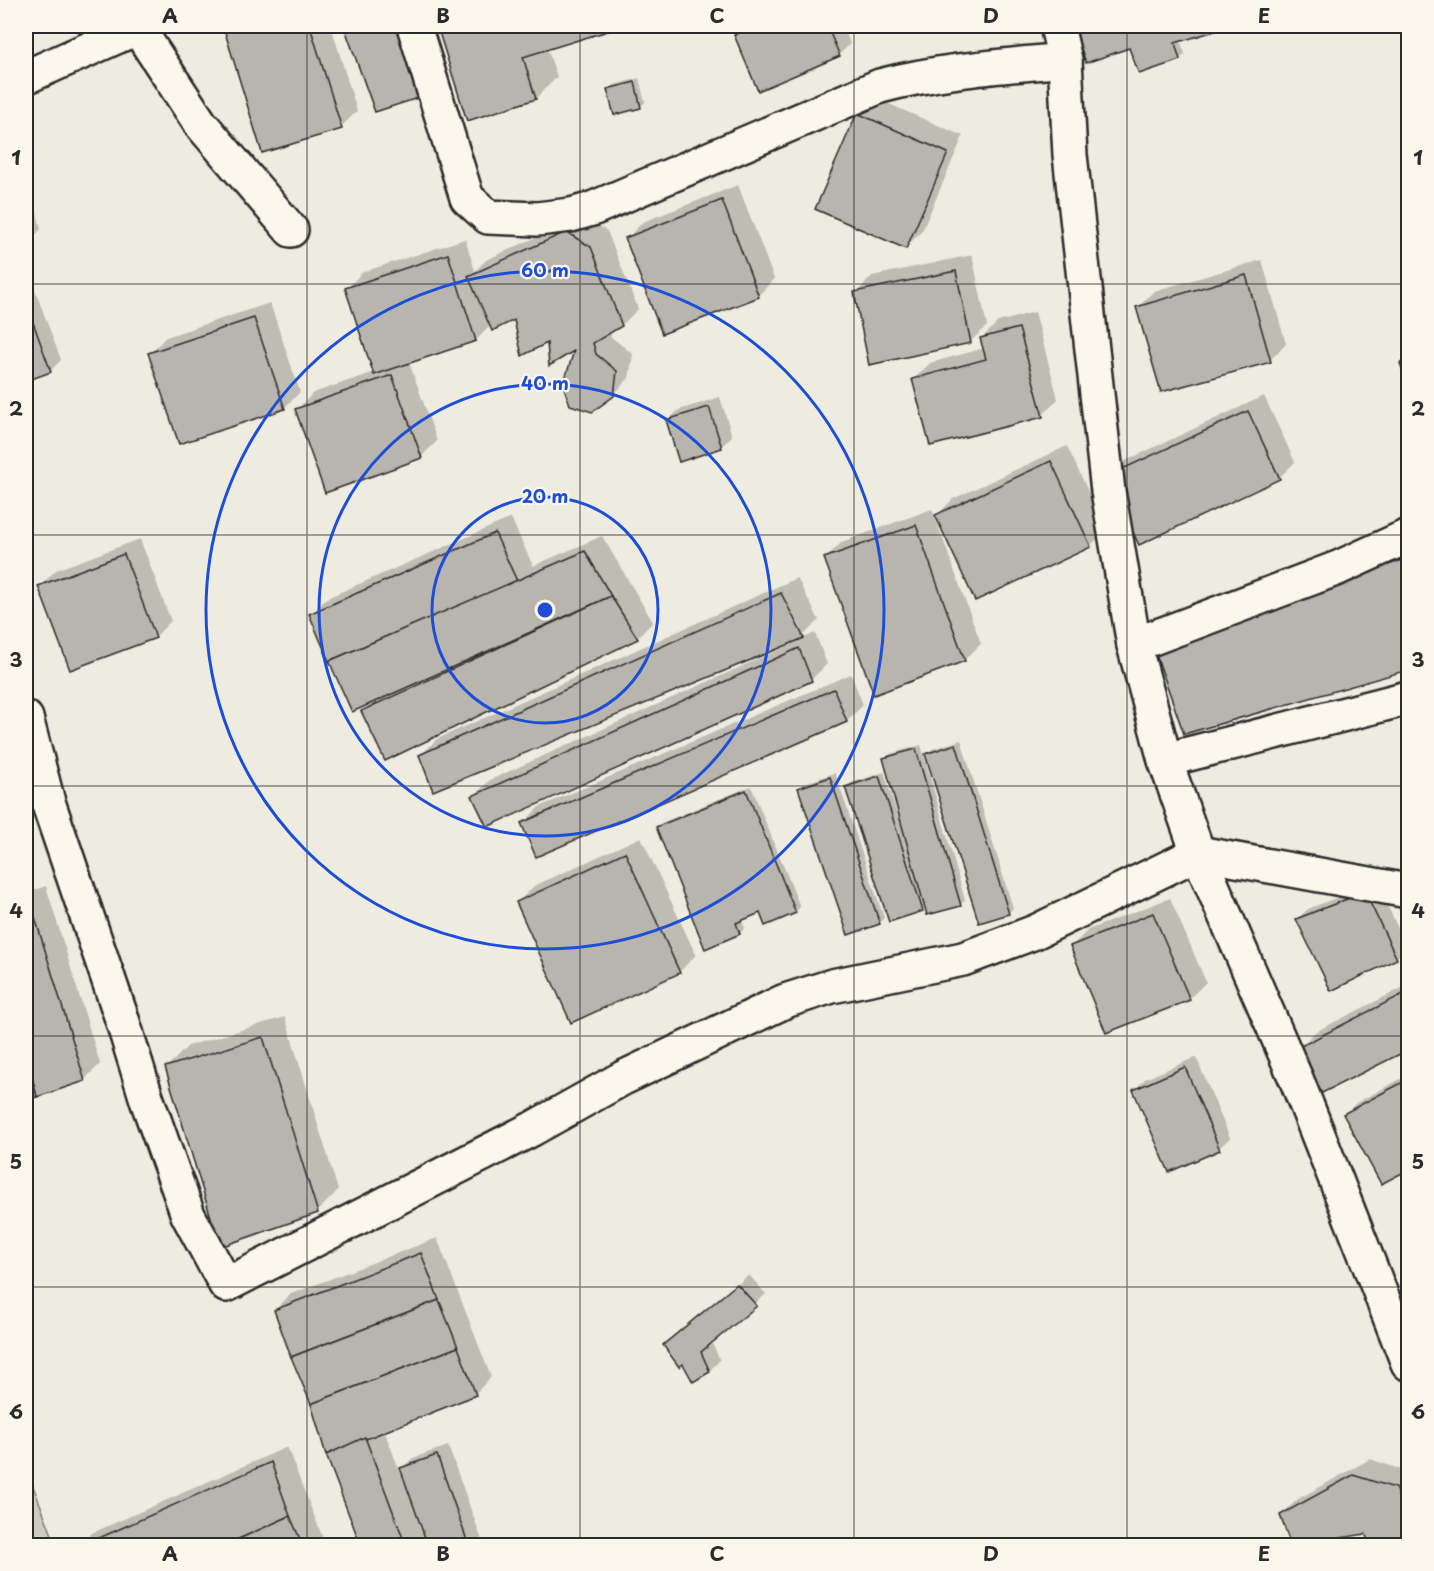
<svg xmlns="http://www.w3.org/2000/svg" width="1434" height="1571" font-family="'Playpen Sans',sans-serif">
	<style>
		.green { fill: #cecbc2; stroke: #7c7b76; stroke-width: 1.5 }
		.shadow { fill: #0003 }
		.building { fill: #b8b5ae; stroke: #2b2b2b; stroke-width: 1.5 }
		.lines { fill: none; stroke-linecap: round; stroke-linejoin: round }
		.minor-casing { stroke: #2b2b2b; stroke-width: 38 }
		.minor { stroke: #fbf7ec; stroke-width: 33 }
		.grid { fill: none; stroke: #2b2b2b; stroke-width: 1.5; stroke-opacity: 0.55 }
		.ring { fill: none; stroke: #1d4ed8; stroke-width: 3 }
		.centre { fill: #1d4ed8; stroke: #fbf7ec; stroke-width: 3 }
		.ring-label { font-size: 18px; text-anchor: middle; font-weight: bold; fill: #1d4ed8; stroke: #fbf7ec; stroke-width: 4.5; stroke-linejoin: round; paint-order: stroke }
		.neatline { fill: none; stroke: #2b2b2b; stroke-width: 2 }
		.grid-label { font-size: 20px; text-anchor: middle; font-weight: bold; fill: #2b2b2b }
	</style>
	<rect width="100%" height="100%" fill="#eeebe0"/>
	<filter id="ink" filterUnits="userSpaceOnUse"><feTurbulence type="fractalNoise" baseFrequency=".0167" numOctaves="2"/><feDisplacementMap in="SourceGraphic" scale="12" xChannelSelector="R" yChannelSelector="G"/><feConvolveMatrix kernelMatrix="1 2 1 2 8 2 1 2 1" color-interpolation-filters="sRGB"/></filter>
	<g filter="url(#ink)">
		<polygon class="green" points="26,1468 56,1545 26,1545"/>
		<g class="shadow">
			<polygon points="225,26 331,26 357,111 341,127 263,151"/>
			<polygon points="346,26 433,26 449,76 432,92 376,110"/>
			<polygon points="439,26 613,26 610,28 547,48 557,77 536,98 468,119"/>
			<polygon points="639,26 652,26 640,30"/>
			<polygon points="745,26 843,26 850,44 840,54 759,89 736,35"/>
			<polygon points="1075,26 1220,26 1217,28 1180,40 1185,54 1180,59 1130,47 1087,61"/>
			<polygon points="639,78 645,102 640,107 609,90 614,85"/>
			<polygon points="875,98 963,136 922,231 906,247 858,114"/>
			<polygon points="26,166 41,229 26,245"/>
			<polygon points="738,185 774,279 758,296 627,238 643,222"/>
			<polygon points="583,216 607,231 638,309 622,325 610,331 611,337 633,354 629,378 613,395 576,347 548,340 515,318 491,325 476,340 409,362 437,441 421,457 297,410 313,393 375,372 347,288 363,272 465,239 475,271 486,260"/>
			<polygon points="972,255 987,326 970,342 856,293 872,276"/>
			<polygon points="1262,260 1286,344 1270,360 1138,307 1154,291"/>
			<polygon points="32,282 61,360 50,371 26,380 26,284"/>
			<polygon points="270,303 300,392 284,408 150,353 166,337"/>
			<polygon points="1035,312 1058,399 1042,416 914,379 930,363 985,348 982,338 998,322"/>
			<polygon points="1264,396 1295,462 1279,478 1109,477 1125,461"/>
			<polygon points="720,397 732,436 721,447 668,420 679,410"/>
			<polygon points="1067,446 1106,530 1090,546 937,515 953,499"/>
			<polygon points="932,509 981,644 964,660 826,558 842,542"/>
			<polygon points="511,518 533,566 602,536 653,622 637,638 363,711 373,701 311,615 327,598"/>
			<polygon points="140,539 171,621 155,637 40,586 56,570"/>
			<polygon points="1408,539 1408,669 1185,732"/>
			<polygon points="797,578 819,620 799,640 815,633 827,664 811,680 474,796 490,780 787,646 786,643 421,755 437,739"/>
			<polygon points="851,674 863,705 847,721 537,855 523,824 539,807"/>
			<polygon points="961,740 1013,908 1008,913 926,755 932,749"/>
			<polygon points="921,745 965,900 960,905 926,906 922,910 846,788 851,783 884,772 898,816 900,815 885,759 890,754"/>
			<polygon points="835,773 884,918 879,923 800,788 805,783"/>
			<polygon points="751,786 800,907 795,912 761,911 741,919 745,928 740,933 706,947 658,827 663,822"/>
			<polygon points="641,837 696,955 679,972 572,1021 518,902 534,886"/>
			<polygon points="1376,882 1407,947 1396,958 1297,919 1308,909"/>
			<polygon points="46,886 100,1064 84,1080 26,1098 26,893"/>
			<polygon points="1170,898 1206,982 1189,999 1107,1031 1072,946 1088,930"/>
			<polygon points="1408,985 1408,1048 1321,1092 1299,1048 1315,1032"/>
			<polygon points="285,1017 338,1190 317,1212 167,1067 188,1046"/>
			<polygon points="1196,1057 1230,1138 1219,1148 1169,1170 1135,1090 1145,1079"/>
			<polygon points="1408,1075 1408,1168 1382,1182 1345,1114 1356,1103"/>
			<polygon points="437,1238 491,1377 475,1394 384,1430 404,1482 406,1481 402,1468 413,1458 448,1446 484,1546 363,1546 312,1404 275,1310 291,1294"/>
			<polygon points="749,1275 766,1294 711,1341 720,1360 709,1371 676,1335"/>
			<polygon points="287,1447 326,1546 79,1546 92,1533"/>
			<polygon points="1370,1459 1408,1472 1408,1546 1372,1546 1366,1533 1281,1515 1298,1499"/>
		</g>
		<g class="building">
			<polygon points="223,26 310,26 342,129 262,153"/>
			<polygon points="344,26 412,26 433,93 375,112"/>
			<polygon points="437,26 609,26 611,30 523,57 536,99 467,121"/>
			<polygon points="756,26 827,26 840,56 758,91 734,35"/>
			<polygon points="1073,26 1216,26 1218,30 1175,43 1180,60 1139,74 1129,48 1086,63"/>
			<polygon points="635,82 641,108 614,115 607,89"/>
			<polygon points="857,113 948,153 906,249 815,209"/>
			<polygon points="722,200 759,297 662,334 625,238"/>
			<polygon points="566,232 591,247 622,326 593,343 596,354 617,371 614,396 592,412 570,405 563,385 574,351 549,366 547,343 522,356 514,320 492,331 468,276"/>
			<polygon points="448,254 476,341 374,375 345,288"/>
			<polygon points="956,271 971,343 869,365 854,292"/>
			<polygon points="1246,275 1271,362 1161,392 1136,307"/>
			<polygon points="26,303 51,372 26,381"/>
			<polygon points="254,318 285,409 179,444 148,353"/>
			<polygon points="1019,328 1043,417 930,446 912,379 986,359 980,338"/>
			<polygon points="1408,360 1408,385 1400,363"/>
			<polygon points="392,375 422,458 325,493 295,409"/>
			<polygon points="709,407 722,448 679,462 666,420"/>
			<polygon points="1248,411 1280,479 1139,545 1107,476"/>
			<polygon points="1051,461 1091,547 975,601 935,515"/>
			<polygon points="916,525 965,661 874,695 824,558"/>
			<polygon points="495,533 517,581 329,661 309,614"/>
			<polygon points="585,551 611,596 352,712 329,661"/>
			<polygon points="124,554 156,638 70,670 38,586"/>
			<polygon points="1408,558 1408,670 1184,734 1153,646"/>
			<polygon points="781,593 804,638 433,791 419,755"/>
			<polygon points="611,596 638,639 385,761 361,711"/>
			<polygon points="799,648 812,681 487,827 472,796"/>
			<polygon points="834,689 847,722 536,857 521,823"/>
			<polygon points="956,744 1009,914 979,923 925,754"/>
			<polygon points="916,749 961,906 927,915 883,758"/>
			<polygon points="879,776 923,911 889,922 845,787"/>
			<polygon points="830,777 880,924 848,935 798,788"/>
			<polygon points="746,790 796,913 765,926 760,913 736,923 740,934 705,949 656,827"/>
			<polygon points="625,852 680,973 571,1023 516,902"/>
			<polygon points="1365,892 1397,959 1331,991 1296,919"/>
			<polygon points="30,901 85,1081 37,1097 26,1053 26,903"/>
			<polygon points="1153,913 1190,1000 1106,1033 1070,946"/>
			<polygon points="1407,992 1408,996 1408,1050 1320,1094 1297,1048"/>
			<polygon points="263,1037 318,1213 220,1247 165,1067"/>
			<polygon points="26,1054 37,1097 26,1100"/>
			<polygon points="1185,1067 1220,1150 1169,1172 1133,1090"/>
			<polygon points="1403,1082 1408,1093 1408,1170 1381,1184 1343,1114"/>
			<polygon points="421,1253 439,1300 291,1357 274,1310"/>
			<polygon points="737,1284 757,1306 701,1352 710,1372 693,1382 683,1364 679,1367 663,1345"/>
			<polygon points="439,1300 458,1347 311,1404 291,1357"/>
			<polygon points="458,1347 476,1395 326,1455 311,1404"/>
			<polygon points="365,1437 406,1546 361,1546 326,1455"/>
			<polygon points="437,1455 469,1546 428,1546 400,1468"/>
			<polygon points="271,1462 290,1516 223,1546 81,1546"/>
			<polygon points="1353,1475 1395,1488 1408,1519 1408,1546 1371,1546 1365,1534 1291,1546 1280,1515"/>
			<polygon points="290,1516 303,1546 223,1546"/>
		</g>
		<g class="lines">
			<g class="minor-casing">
				<g id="minor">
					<path d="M414 26 467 198 488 217 537 219 571 215 592 209 880 86C941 70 1003 66 1065 60"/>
					<polyline points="1057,26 1065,60 1070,155 1108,491 1134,645 1165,760 1198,853 1297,1081 1408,1363"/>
					<polyline points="137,27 200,123 291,230"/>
					<polyline points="26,77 141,26"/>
					<polyline points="1134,645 1338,568 1408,536"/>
					<polyline points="26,718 48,802 122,1019 147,1100 188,1215 226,1285 532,1129 623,1078 785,1001 832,986 963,959 1035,932 1198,853 1408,891"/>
					<polyline points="1165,760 1408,698"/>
				</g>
			</g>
			<use href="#minor" class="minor"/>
		</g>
	</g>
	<path class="grid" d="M307 26V1546M580 26V1546M854 26V1546M1127 26V1546M26 284H1408M26 535H1408M26 786H1408M26 1036H1408M26 1287H1408"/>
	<g class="ring">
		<circle cx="545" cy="610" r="113"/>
		<circle cx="545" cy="610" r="226"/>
		<circle cx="545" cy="610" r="339"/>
	</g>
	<circle cx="545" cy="610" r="9" class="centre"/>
	<g class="ring-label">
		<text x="545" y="277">60 m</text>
		<text x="545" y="390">40 m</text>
		<text x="545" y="503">20 m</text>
	</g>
	<rect width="1434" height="1571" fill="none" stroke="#fbf7ec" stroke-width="66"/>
	<rect x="33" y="33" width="1368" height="1505" class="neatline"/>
	<g class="grid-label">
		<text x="170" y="23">A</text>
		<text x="443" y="23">B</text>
		<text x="717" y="23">C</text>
		<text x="991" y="23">D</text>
		<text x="1264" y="23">E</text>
		<text x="16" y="165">1</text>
		<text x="1418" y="165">1</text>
		<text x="16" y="416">2</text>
		<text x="1418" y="416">2</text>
		<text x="16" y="667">3</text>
		<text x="1418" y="667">3</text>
		<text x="16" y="918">4</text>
		<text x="1418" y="918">4</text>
		<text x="16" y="1169">5</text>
		<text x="1418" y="1169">5</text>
		<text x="16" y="1419">6</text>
		<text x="1418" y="1419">6</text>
		<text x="170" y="1561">A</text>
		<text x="443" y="1561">B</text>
		<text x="717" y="1561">C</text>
		<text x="991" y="1561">D</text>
		<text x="1264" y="1561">E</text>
	</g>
</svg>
